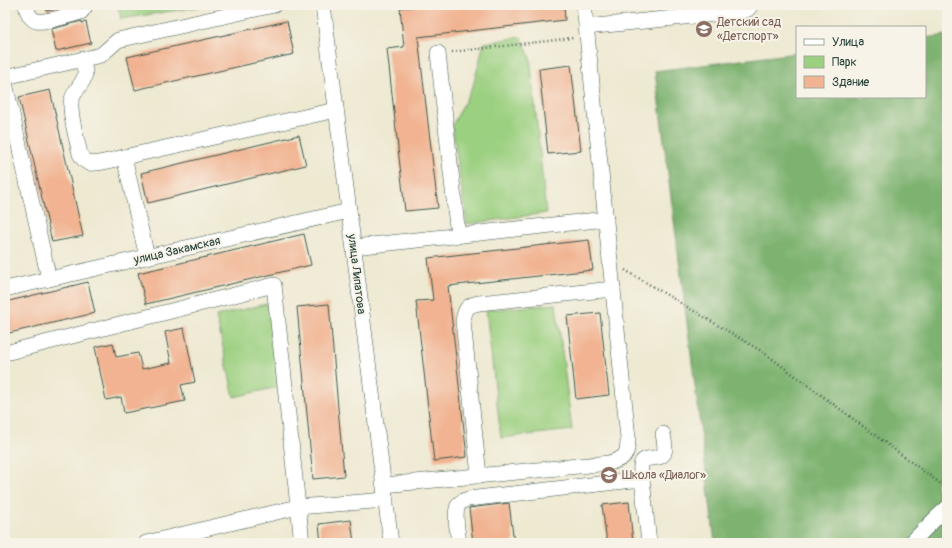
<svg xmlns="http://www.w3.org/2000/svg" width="952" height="548" font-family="Pangolin,sans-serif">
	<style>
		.green { fill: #9cd081; stroke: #5e865a }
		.forest { fill: #7db26f; stroke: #4e7852 }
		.building { fill: #f1b391 }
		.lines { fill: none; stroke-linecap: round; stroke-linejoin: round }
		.minor-casing { stroke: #3e574c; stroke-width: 16 }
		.path { stroke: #3e574c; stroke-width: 2.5; stroke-dasharray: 1 3; stroke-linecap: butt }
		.minor { stroke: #fff; stroke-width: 15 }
		.labels { text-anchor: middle; stroke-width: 4; stroke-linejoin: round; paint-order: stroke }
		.education-label { font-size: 12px; fill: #785e54; stroke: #f7f3e8; text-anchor: start }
		.street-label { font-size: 12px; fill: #1f3d34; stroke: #f7f3e8 }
	</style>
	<rect width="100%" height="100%" fill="#f7f3e8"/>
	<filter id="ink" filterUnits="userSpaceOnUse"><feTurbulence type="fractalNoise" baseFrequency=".025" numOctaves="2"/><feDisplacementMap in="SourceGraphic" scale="8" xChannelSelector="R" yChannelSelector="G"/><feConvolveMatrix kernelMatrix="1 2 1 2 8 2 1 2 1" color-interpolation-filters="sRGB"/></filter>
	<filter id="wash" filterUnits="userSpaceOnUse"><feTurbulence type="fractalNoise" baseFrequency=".012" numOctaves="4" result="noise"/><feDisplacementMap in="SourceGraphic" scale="16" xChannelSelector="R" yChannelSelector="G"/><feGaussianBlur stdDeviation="0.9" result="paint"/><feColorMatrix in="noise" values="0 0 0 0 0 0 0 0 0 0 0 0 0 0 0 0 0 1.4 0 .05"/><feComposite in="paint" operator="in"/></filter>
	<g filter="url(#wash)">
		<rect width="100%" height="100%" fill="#eee9d1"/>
		<g class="green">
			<polygon points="118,5 204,5 204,6 121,19"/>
			<polygon points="521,37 530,57 546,213 467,224 452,126 473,86 484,43"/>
			<polygon points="270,303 282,386 234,397 216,316"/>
			<polygon points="556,304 572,430 501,438 486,310"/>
		</g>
		<polygon class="forest" points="947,35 947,478 936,482 945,543 715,543 655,71 797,53 797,97 925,97 925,38"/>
		<g id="blocks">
			<g class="building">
				<polygon points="45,5 73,5 47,11"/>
				<polygon points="430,5 564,5 565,20 418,37 438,208 405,211 387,49 404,47 400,8"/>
				<polygon points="82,21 82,23 86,22 91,43 56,51 51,29"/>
				<polygon points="287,21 294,54 135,90 127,57"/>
				<polygon points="571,65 581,151 548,154 539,69"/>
				<polygon points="50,90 83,236 52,242 19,97"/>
				<polygon points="299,135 306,165 148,203 141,173"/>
				<polygon points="304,234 311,265 146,304 138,273"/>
				<polygon points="589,240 593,270 448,286 467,457 434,461 416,301 433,300 428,258"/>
				<polygon points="88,282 95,313 5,334 5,302"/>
				<polygon points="329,304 344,476 313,479 297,307"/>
				<polygon points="600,313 609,395 576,399 567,316"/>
				<polygon points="184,328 195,382 181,385 185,401 124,413 121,397 106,400 95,347 113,343 116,357 138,353 142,369 171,363 165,332"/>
				<polygon points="629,502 633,543 607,543 602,505"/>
				<polygon points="509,503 514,543 473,543 469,508"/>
				<polygon points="351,520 354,543 321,543 319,524"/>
			</g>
		</g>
	</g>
	<g filter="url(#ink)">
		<use href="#blocks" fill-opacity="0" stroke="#3e574c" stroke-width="1"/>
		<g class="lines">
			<g class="minor-casing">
				<g id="minor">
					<path d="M26 5C27 11 29 18 36 21 44 23 72 15 81 12L86 5"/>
					<polyline points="323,5 391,543"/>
					<polyline points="586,27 743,11 748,9 751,5"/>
					<polyline points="438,53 458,236"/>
					<path d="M82 60C83 64 86 70 85 75 83 85 72 92 71 103 70 118 77 139 80 154 82 158 85 162 89 163 96 165 116 159 124 157"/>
					<polyline points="5,77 101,55 118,40 274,5"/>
					<polyline points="5,83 49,279"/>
					<polyline points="354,247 606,219"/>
					<polyline points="147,257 124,157 336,110"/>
					<polyline points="5,289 349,211"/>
					<polyline points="5,353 274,285 302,543"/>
					<path d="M479 476 463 321C465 309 467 305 479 303L613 289"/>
					<path d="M642 479C642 475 640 470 641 466 642 453 660 462 664 453 666 448 664 439 663 434"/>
					<path d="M384 485 609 463C625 458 628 456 628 438L584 5"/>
					<polyline points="146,543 298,507 386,500"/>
					<path d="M459 543C458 533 453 512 459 504 461 501 465 500 468 499L642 479 649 543"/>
					<polyline points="911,543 936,518 947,508"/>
				</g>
			</g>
			<g class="path">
				<polyline points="452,52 573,38"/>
				<polyline points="625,270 763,352 945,487 946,493"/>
			</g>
			<use href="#minor" class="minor"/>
		</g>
	</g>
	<defs>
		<g id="school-disc" transform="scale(0.9)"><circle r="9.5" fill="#8d6e63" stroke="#f7f3e8"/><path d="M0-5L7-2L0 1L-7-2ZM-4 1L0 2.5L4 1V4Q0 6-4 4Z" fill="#fff"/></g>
	</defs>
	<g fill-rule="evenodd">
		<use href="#school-disc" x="704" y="29"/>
		<use href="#school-disc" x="609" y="475"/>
	</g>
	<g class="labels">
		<g class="education-label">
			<text x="717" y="26">Детский сад<tspan x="717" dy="14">«Детспорт»</tspan></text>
			<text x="622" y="479">Школа «Диалог»</text>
		</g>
		<g class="street-label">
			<text transform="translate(177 250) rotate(-13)" y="4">улица Закамская</text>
			<text transform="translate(357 274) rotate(83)" y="4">улица Липатова</text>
		</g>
	</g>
	<rect width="952" height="548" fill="none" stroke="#f7f3e8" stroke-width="20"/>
	<rect x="796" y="26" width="130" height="72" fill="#f7f3e8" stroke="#a1aaa0"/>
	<rect x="804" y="39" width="20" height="6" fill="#ffffff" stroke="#a1aaa0"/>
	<text x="832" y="46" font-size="12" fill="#1f3d34">Улица</text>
	<rect x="804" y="56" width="20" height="12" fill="#9cd081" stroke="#a1aaa0"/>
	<text x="832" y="66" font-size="12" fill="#1f3d34">Парк</text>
	<rect x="804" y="76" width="20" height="12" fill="#f1b391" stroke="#a1aaa0"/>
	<text x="832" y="86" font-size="12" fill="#1f3d34">Здание</text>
</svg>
